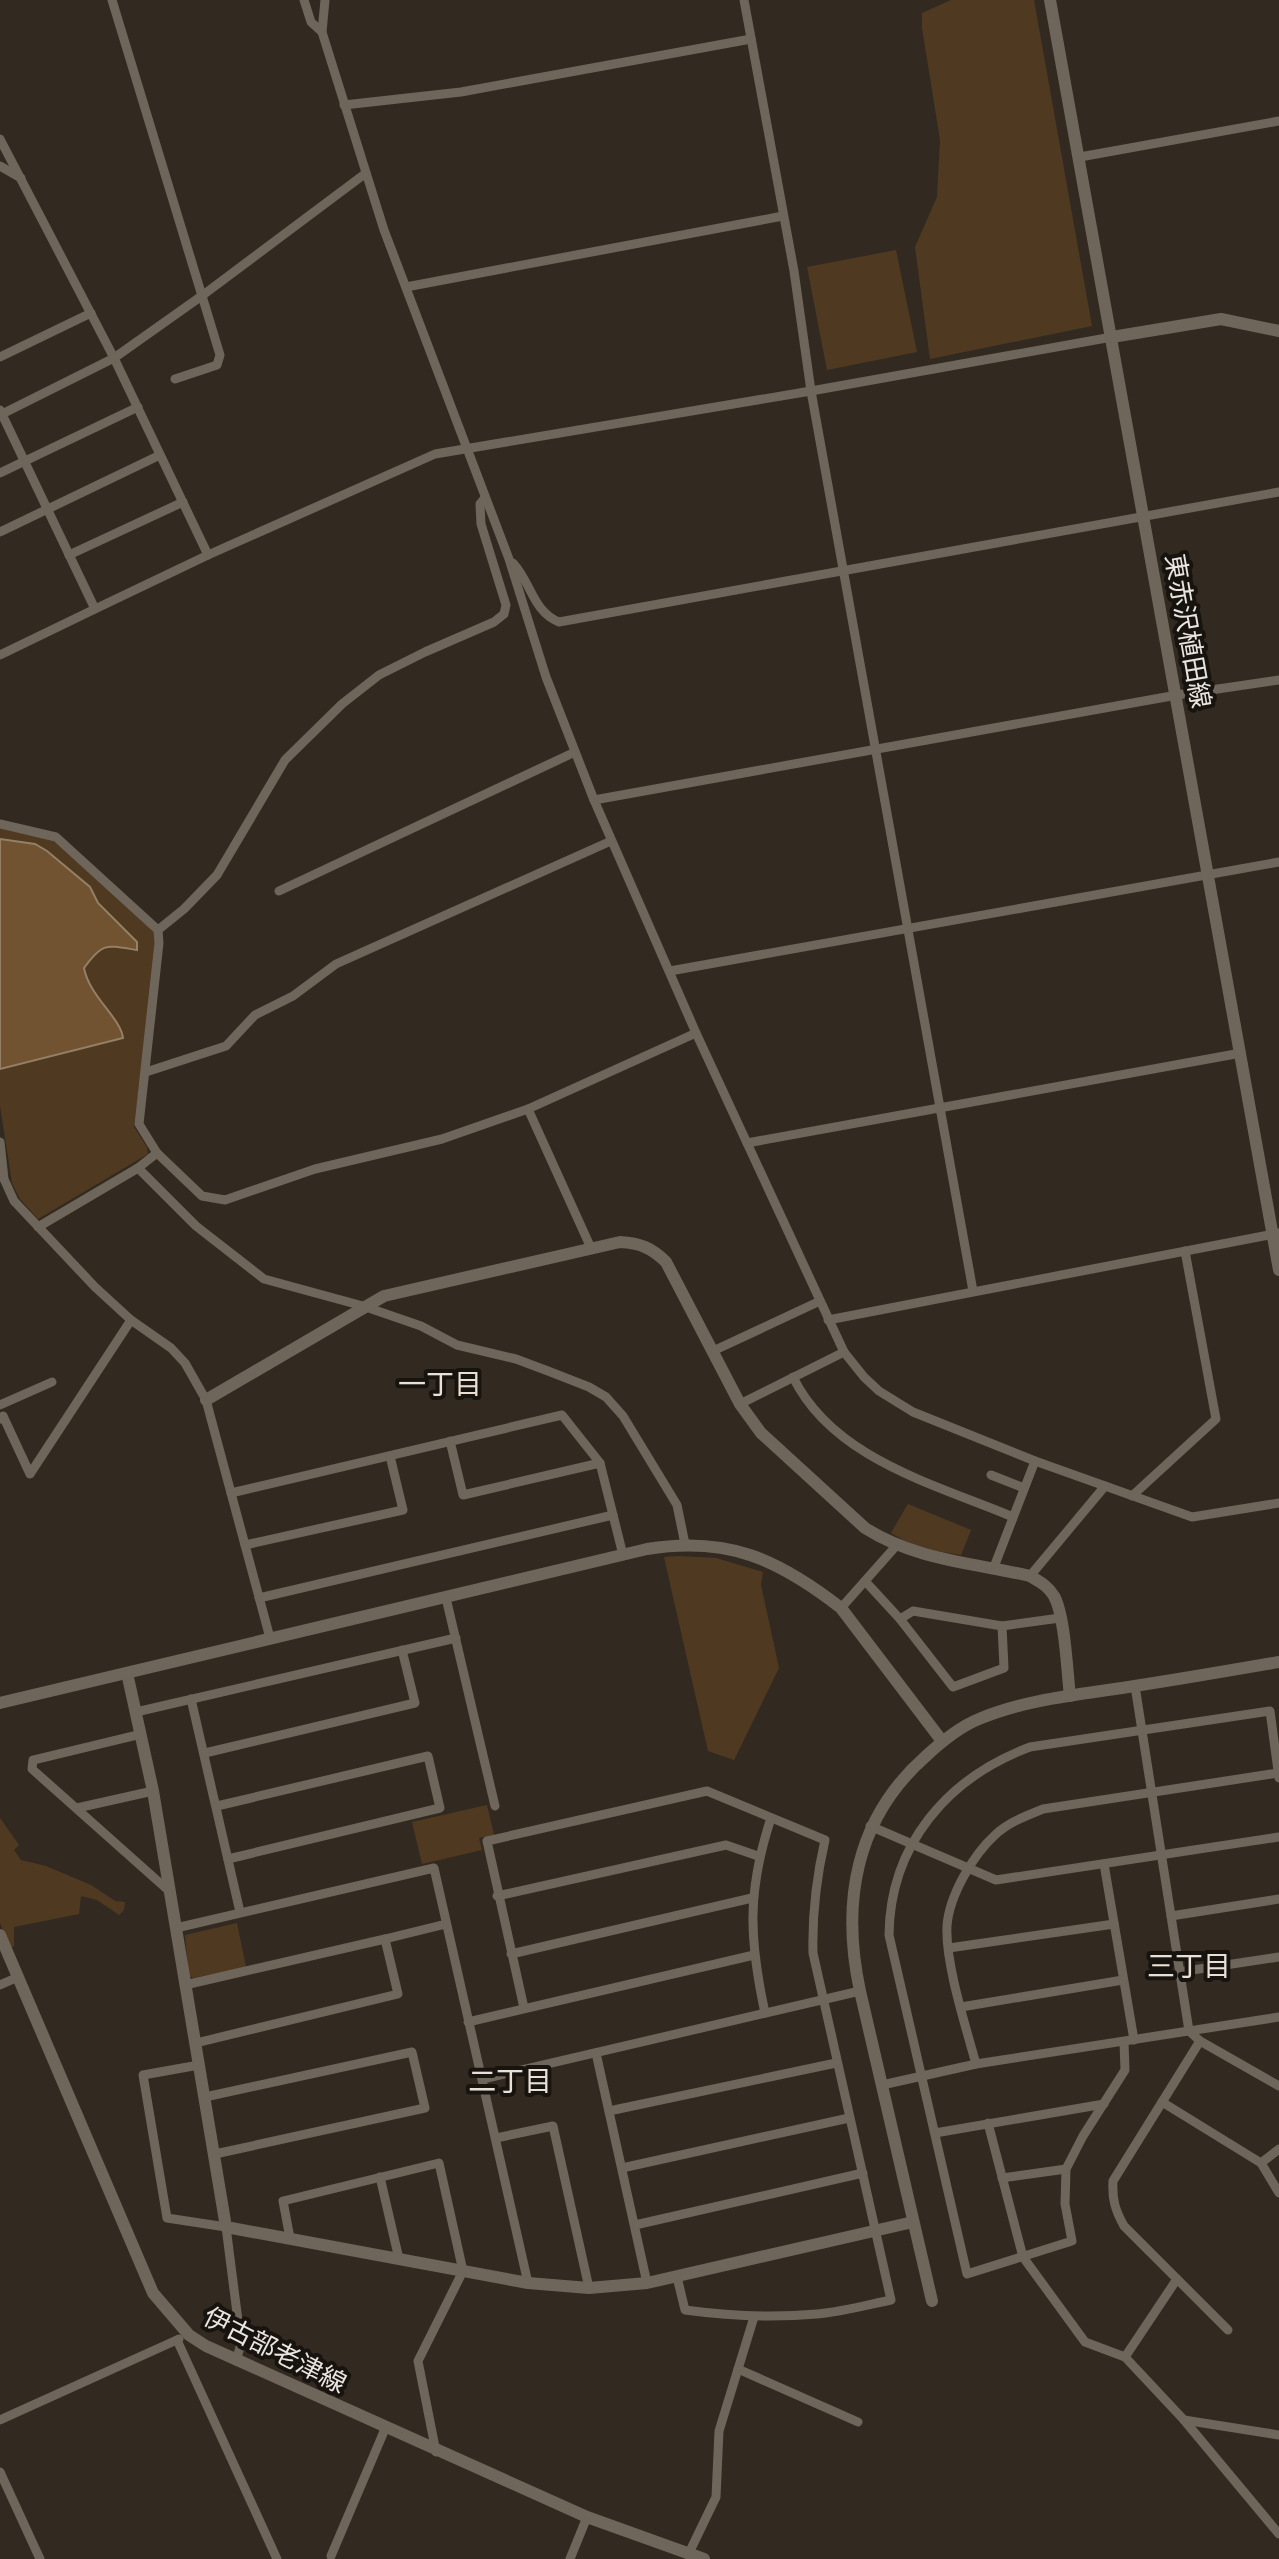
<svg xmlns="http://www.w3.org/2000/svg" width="1279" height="2559" font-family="Raleway,'Noto Sans JP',sans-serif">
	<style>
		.green { fill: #4f3a21 }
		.water { fill: #715331; stroke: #957f65; stroke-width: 2 }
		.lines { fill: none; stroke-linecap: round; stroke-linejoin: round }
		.street { stroke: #6e655b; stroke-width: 9 }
		.secondary { stroke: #6e655b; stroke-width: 12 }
		.labels { text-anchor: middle; stroke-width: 8; stroke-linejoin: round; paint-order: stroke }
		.street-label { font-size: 26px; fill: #eae5df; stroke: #17130f }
		.neighbourhood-label { font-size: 28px; fill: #eadfd4; stroke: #17130f }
	</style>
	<rect width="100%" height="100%" fill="#322a21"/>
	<g class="green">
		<polygon points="951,0 1034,0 1092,326 930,359 915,247 937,197 940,140 922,28 922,13"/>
		<polygon points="896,250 917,352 827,370 807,267"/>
		<polygon points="0,828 55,840 154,932 156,944 134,1127 147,1147 148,1154 38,1219 20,1199 12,1183 0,1106"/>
		<polygon points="908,1504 971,1530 961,1555 918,1548 891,1533"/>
		<polygon points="679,1556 716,1558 763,1572 761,1585 779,1668 734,1760 708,1751 664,1557"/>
		<polygon points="487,1805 494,1835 479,1838 482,1850 422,1864 412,1822"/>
		<polygon points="0,1818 19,1845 14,1850 21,1860 46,1866 91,1885 115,1901 125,1902 124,1910 119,1915 97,1900 81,1896 79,1914 14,1927 14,1946 10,1948 0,1923"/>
		<polygon points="237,1923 246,1967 193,1978 189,1976 185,1935"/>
	</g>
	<path class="water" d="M0 839 35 844 47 851 90 887 98 903 137 942V950C106 945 103 942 84 968 89 996 121 1018 123 1038L0 1069Z"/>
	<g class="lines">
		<g class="street">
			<polyline points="112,0 220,355 217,365 175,379"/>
			<polyline points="304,0 311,22 322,32"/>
			<polyline points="325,0 322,32 384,230 509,559 546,677 594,800 696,1033 844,1352 864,1377 879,1391 913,1412 1035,1461 1192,1517 1279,1503"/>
			<polyline points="744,0 794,271 811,391 973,1291"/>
			<polyline points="344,105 461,92 751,39"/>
			<polyline points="0,139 114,358 208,555"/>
			<polyline points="1080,157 1279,121"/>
			<polyline points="0,166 21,178"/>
			<polyline points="406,287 783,216"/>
			<polyline points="0,357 91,313"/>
			<polyline points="0,410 95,609 208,555 435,454 811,391 1112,337"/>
			<polyline points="0,415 114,358 203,295 366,173"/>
			<polyline points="0,473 138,407"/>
			<polyline points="0,532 160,455"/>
			<polyline points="69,555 183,502"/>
			<path d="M513 563C531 582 533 612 559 622L1279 492"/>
			<polyline points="0,655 95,609"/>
			<polyline points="594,800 1177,695 1279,680"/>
			<polyline points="0,824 56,837 158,930 159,943 139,1124 157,1153 202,1196 225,1200 315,1169 442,1139 528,1109 696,1033"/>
			<polyline points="279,891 575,752"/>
			<polyline points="158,930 184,909 217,875 285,760 342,704 379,675 425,652 494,622 504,614 506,605 481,524 480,504 485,498"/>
			<polyline points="670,971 1279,862"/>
			<polyline points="146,1072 226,1046 255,1015 293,996 336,964 611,841"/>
			<polyline points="528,1109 591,1248"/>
			<polyline points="0,1142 4,1179 14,1201 95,1287 131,1320 171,1348 185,1363 206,1400 270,1638"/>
			<polyline points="747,1143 1241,1053"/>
			<polyline points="138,1168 196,1226 264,1279 363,1306 421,1326 457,1345 516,1359 548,1371 589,1387 606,1397 623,1416 677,1505 685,1544"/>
			<polyline points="38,1227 138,1168 157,1153"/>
			<polyline points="828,1320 1279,1233"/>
			<polyline points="713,1351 820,1301"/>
			<path d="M793 1377C833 1459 935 1484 1013 1517"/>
			<polyline points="740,1404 844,1352"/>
			<polyline points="0,1405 52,1382"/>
			<polyline points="0,1419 3,1416 30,1474 131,1320"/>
			<polyline points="450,1441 463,1495 600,1463"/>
			<polyline points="991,1475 1024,1488"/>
			<polyline points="231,1493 562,1415 600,1463 623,1555"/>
			<polyline points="1132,1496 1216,1419 1185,1251"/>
			<polyline points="245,1545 403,1510 390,1456"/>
			<polyline points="994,1567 1035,1461"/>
			<polyline points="1030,1576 1105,1486"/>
			<polyline points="865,1581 900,1619 953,1687 1004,1668 1002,1626 1060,1618"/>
			<polyline points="259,1598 613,1515"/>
			<polyline points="446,1598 495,1806"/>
			<polyline points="841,1608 896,1546"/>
			<polyline points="900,1619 913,1611 1002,1626"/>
			<polyline points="1135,1686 1189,2031 1200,2041 1279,2086"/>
			<polyline points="191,1699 240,1912"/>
			<polyline points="136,1712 456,1638"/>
			<polyline points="141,1734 33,1760 32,1769 169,1891"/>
			<polyline points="205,1753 415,1703 402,1650"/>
			<polyline points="217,1806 428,1756 440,1808 228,1859"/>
			<polyline points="77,1808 153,1791"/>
			<polyline points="870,1826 996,1880 1279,1837"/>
			<polyline points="1104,1864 1134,2040"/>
			<polyline points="497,1896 726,1845 758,1856"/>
			<polyline points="1171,1916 1279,1899"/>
			<polyline points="176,1928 434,1868 528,2283"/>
			<polyline points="385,1939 446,1924"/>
			<polyline points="949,1948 1114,1924"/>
			<polyline points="511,1954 752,1898"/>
			<polyline points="1179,1972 1279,1957"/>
			<polyline points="0,1985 18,1977"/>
			<polyline points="185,1985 385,1939 398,1994 196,2043"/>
			<polyline points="961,2007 1123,1980"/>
			<path d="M524 2008 487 1841 707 1791 825 1840C816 1879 812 1913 813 1953L891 2300C867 2305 842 2312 817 2314 772 2318 729 2316 685 2310L677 2277"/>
			<path d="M765 2013C749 1939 747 1891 771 1818"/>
			<polyline points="468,2022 754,1955"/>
			<path d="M1200 2041 1113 2181C1112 2199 1115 2210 1124 2226L1228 2330"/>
			<path d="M1124 2042 1125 2070 1083 2136 1066 2169 1065 2204 1072 2241 967 2274 889 1935C890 1845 947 1778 1030 1747L1270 1711 1279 1778"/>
			<polyline points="596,2053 647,2283"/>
			<path d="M976 2064C966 2027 945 1963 947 1926 949 1896 973 1855 995 1835 1009 1822 1026 1816 1043 1809L1278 1773"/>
			<polyline points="199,2065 143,2075 167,2218 226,2227 241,2344 236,2361"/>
			<polyline points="483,2079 860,1991"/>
			<polyline points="882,2085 976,2064 1279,2017"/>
			<polyline points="205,2097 412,2052 425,2108 215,2154"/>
			<polyline points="1162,2102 1261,2163 1279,2193"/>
			<polyline points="609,2111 836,2063"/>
			<polyline points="988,2123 1023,2257 1085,2342 1125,2357 1184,2420 1279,2534"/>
			<polyline points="935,2133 1104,2104"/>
			<polyline points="496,2138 553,2126 589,2288"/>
			<polyline points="1261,2163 1279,2149"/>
			<polyline points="622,2168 849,2118"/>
			<polyline points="380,2177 399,2259"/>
			<polyline points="1002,2178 1066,2169"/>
			<polyline points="635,2225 863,2173"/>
			<polyline points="290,2238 283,2201 439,2163 463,2271 418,2361 436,2452"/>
			<polyline points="177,2340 277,2559"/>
			<polyline points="1125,2357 1177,2279"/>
			<polyline points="738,2369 858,2422"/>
			<polyline points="0,2420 179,2339"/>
			<polyline points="1184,2420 1279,2435"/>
			<polyline points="0,2472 40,2559"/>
			<polyline points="689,2553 716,2497 719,2431 754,2317"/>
			<polyline points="331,2556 385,2429"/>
			<polyline points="570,2559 587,2517"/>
		</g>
		<g class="secondary">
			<polyline points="1050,0 1279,1270"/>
			<polyline points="1112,337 1221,319 1279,331"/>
			<path d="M206 1400 384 1296 620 1242C640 1243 652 1248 666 1262L740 1404 761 1433 865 1528C915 1560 974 1563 1030 1576 1040 1582 1048 1586 1054 1596 1065 1616 1067 1671 1070 1696"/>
			<polyline points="127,1673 153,1791 226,2227 528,2283 589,2288 647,2283 913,2222"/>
			<path d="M0 1703 647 1549C728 1536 778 1559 841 1608L942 1741"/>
			<polyline points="0,1935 153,2293 189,2335 206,2346 587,2517 704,2559"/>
			<path d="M932 2301 860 1991C841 1903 855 1819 925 1757 941 1742 959 1727 979 1719 1024 1700 1075 1695 1122 1688 1175 1680 1227 1671 1279 1662"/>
		</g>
	</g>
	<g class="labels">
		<g class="street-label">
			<text transform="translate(1188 631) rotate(80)" y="9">東赤沢植田線</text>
			<text transform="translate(275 2350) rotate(27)" y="9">伊古部老津線</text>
		</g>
		<g class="neighbourhood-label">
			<text x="440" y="1394">一丁目</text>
			<text x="1189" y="1976">三丁目</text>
			<text x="510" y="2091">二丁目</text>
		</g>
	</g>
</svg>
